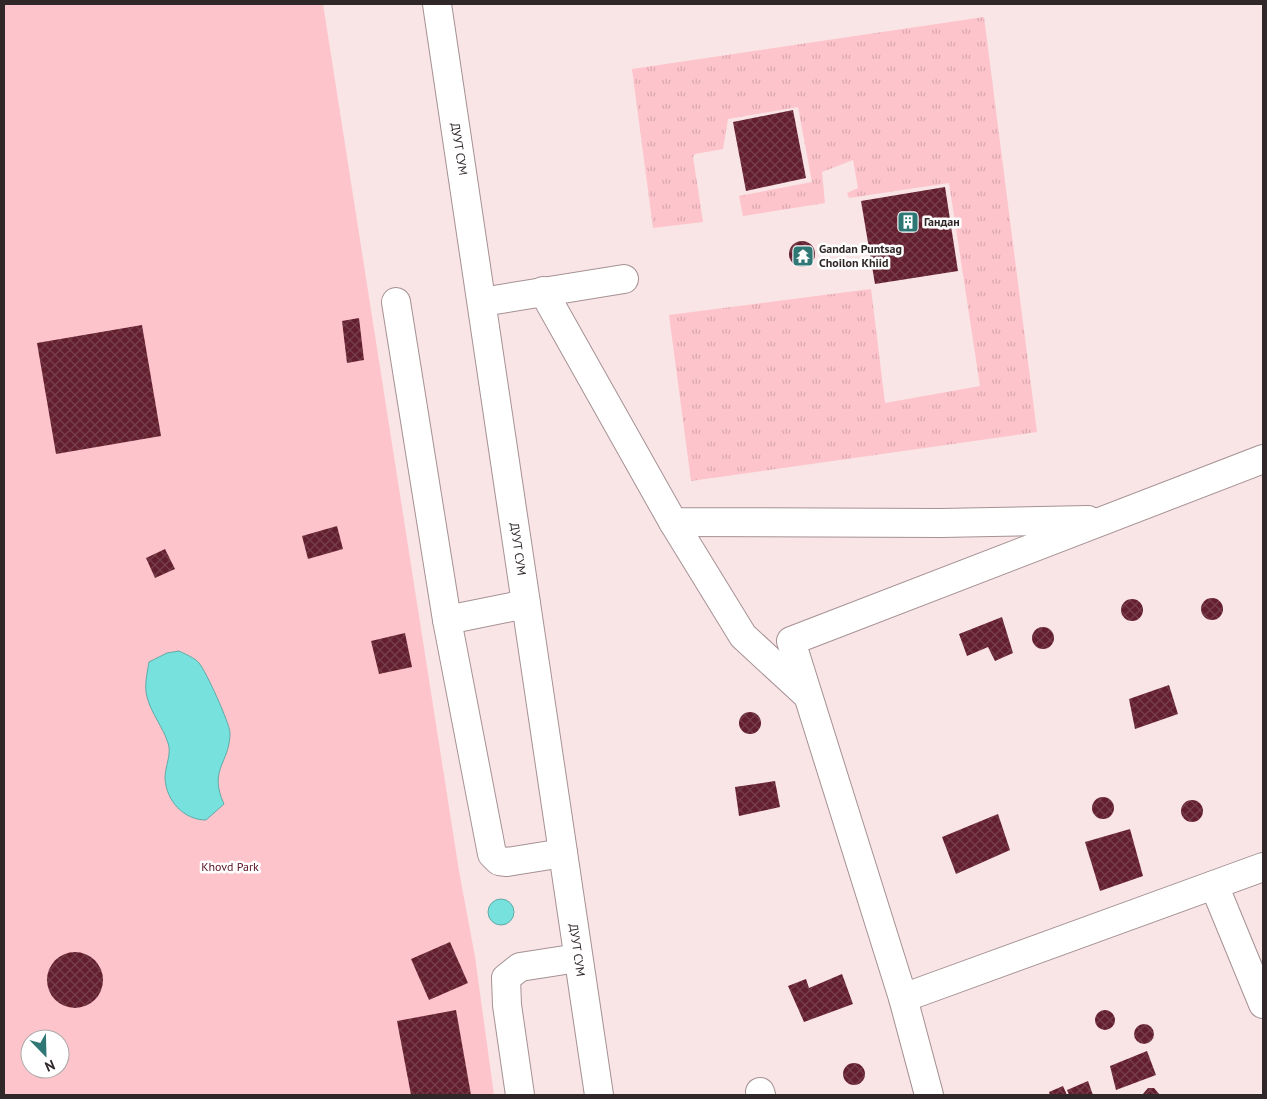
<svg xmlns="http://www.w3.org/2000/svg" width="1267" height="1099" font-family="'PT Sans',sans-serif">
	<style>
		.grass { fill: url(#grass-tufts) }
		.green { fill: #fdc4cb; fill-rule: evenodd }
		.water { fill: #77e2dd; stroke: #61aaa7 }
		.building { fill: url(#building-cross-hatch) }
		.lines { fill: none; stroke-linecap: round; stroke-linejoin: round }
		.minor-casing { stroke: #a59194; stroke-width: 30 }
		.major-casing { stroke: #a59194; stroke-width: 30 }
		.minor { stroke: #fff; stroke-width: 28 }
		.major { stroke: #fff; stroke-width: 28 }
		.labels { text-anchor: middle; stroke-width: 5; stroke-linejoin: round; paint-order: stroke }
		.street-label { font-size: 12px; fill: #2f2728; stroke: #fff }
		.poi-label { font-size: 12px; font-weight: bold; fill: #2f2728; stroke: #fff; text-anchor: start }
		.park-label { font-size: 12px; fill: #591124; stroke: #fff }
	</style>
	<defs>
		<pattern id="grass-tufts" width="24" height="20" patternUnits="userSpaceOnUse" patternTransform="scale(1.25)"><rect width="24" height="20" fill="#fdc4cb"/><path d="M3 7l-1-3M5 7V3M7 7l1-3M15 17l-1-3M17 17v-4M19 17l1-3" fill="none" stroke="#d9a8ae"/></pattern>
		<pattern id="building-cross-hatch" width="8" height="8" patternUnits="userSpaceOnUse" patternTransform="scale(1.25)"><rect width="8" height="8" fill="#641f2f"/><path d="M0 0l8 8M0 8l8-8" fill="none" stroke="#773f4c"/></pattern>
	</defs>
	<rect width="100%" height="100%" fill="#f9e4e6"/>
	<polygon class="grass" points="984,17 1037,432 691,481 669,315 871,289 885,403 980,386 949,183 849,198 847,193 858,188 853,160 822,172 825,203 743,216 739,196 812,182 798,107 728,119 723,149 695,154 693,157 703,222 653,228 632,69"/>
	<path class="green" d="M4 4H323L459 871 475 957 494 1095H4ZM30 1039H60V1069H30Z"/>
	<g class="water">
		<path d="M179 651C185 654 195 658 199 663 206 671 230 724 230 733 230 763 208 769 224 804L206 820C184 820 166 801 165 778 165 766 172 754 168 743 163 727 151 713 147 697 144 686 147 674 149 662L167 653Z"/>
		<circle cx="501" cy="912" r="13"/>
	</g>
	<g class="building">
		<polygon points="793,110 806,178 746,191 733,122"/>
		<polygon points="945,187 958,271 875,284 861,201"/>
		<circle cx="802" cy="254" r="13"/>
		<polygon points="359,318 364,360 347,363 342,321"/>
		<polygon points="142,325 161,436 56,454 37,343"/>
		<polygon points="337,526 343,549 308,559 302,536"/>
		<polygon points="165,549 175,569 155,578 146,558"/>
		<circle cx="1212" cy="609" r="11"/>
		<circle cx="1132" cy="610" r="11"/>
		<polygon points="1002,617 1013,653 995,661 988,647 967,656 959,634"/>
		<circle cx="1043" cy="638" r="11"/>
		<polygon points="405,633 412,667 379,674 371,641"/>
		<polygon points="1169,685 1178,714 1135,729 1129,699"/>
		<circle cx="750" cy="723" r="11"/>
		<polygon points="775,781 780,807 739,816 735,787"/>
		<circle cx="1103" cy="808" r="11"/>
		<circle cx="1192" cy="811" r="11"/>
		<polygon points="998,814 1010,850 956,874 942,837"/>
		<polygon points="1130,829 1143,876 1100,891 1085,842"/>
		<polygon points="450,942 468,983 429,1000 411,959"/>
		<circle cx="75" cy="980" r="28"/>
		<polygon points="842,974 853,1004 804,1022 788,986 806,979 809,988"/>
		<polygon points="456,1010 471,1095 411,1095 397,1021"/>
		<circle cx="1105" cy="1020" r="10"/>
		<circle cx="1144" cy="1034" r="10"/>
		<polygon points="1147,1051 1156,1075 1116,1090 1110,1066"/>
		<circle cx="854" cy="1074" r="11"/>
		<polygon points="1088,1081 1093,1095 1069,1095 1067,1090"/>
		<polygon points="1063,1086 1067,1095 1050,1095 1049,1092"/>
		<polygon points="1148,1088 1154,1088 1160,1095 1142,1095"/>
	</g>
	<g class="lines">
		<g class="minor-casing">
			<g id="minor">
				<polyline points="543,291 673,522 941,523 1088,520"/>
				<polyline points="396,302 447,620 492,854 499,861 507,862 563,853"/>
				<polyline points="482,302 624,279"/>
				<polyline points="673,522 743,636 807,695"/>
				<polyline points="447,620 526,604"/>
				<polyline points="1214,885 1263,1004"/>
				<polyline points="903,998 1263,867"/>
				<polyline points="760,1092 761,1095"/>
				<polyline points="520,1095 507,1005 506,978 520,967 578,958"/>
				<polyline points="929,1095 903,998 791,641 1263,459"/>
			</g>
		</g>
		<g class="major-casing">
			<polyline id="major" points="437,4 599,1095"/>
		</g>
		<use href="#minor" class="minor"/>
		<use href="#major" class="major"/>
	</g>
	<defs>
		<g id="building-square" transform="scale(1.125)"><rect x="-9" y="-9" width="18" height="18" rx="4" fill="#2e7774" stroke="#fff"/><path d="M-4-6H4V6H1V3H-1V6H-4ZM-2.5-4.3h1.7v1.8h-1.7ZM.8-4.3h1.7v1.8H.8ZM-2.5-1h1.7V.8h-1.7ZM.8-1h1.7V.8H.8Z" fill="#fff"/></g>
		<g id="temple-square" transform="scale(1.125)"><rect x="-9" y="-9" width="18" height="18" rx="4" fill="#2e7774" stroke="#fff"/><path d="M0-6L5-2H3V0L6.5 2.5H4V6H1.5V3h-3V6H-4V2.5H-6.5L-3 0V-2H-5Z" fill="#fff"/></g>
	</defs>
	<g fill-rule="evenodd">
		<use href="#building-square" x="908" y="222"/>
		<use href="#temple-square" x="803" y="256"/>
	</g>
	<g class="labels">
		<g class="street-label">
			<text transform="translate(459 149) rotate(81)" y="4">ДУУТ СУМ</text>
			<text transform="translate(518 549) rotate(82)" y="4">ДУУТ СУМ</text>
			<text transform="translate(577 950) rotate(82)" y="4">ДУУТ СУМ</text>
		</g>
		<g class="poi-label">
			<text x="924" y="226">Гандан</text>
			<text x="819" y="253">Gandan Puntsag<tspan x="819" dy="14">Choilon Khiid</tspan></text>
		</g>
		<g class="park-label">
			<text x="230" y="871">Khovd Park</text>
		</g>
	</g>
	<rect width="1267" height="1099" fill="none" stroke="#2f2728" stroke-width="10"/>
	<g transform="translate(45 1054) rotate(157)"><circle r="24" fill="#ffffff" stroke="#aca9a9"/>
	<path d="M0-4L9 19L0 12L-9 19Z" fill="#2e7774"/>
	<text y="-8" font-size="14" font-weight="bold" text-anchor="middle" fill="#2f2728">N</text>
	</g>
</svg>
